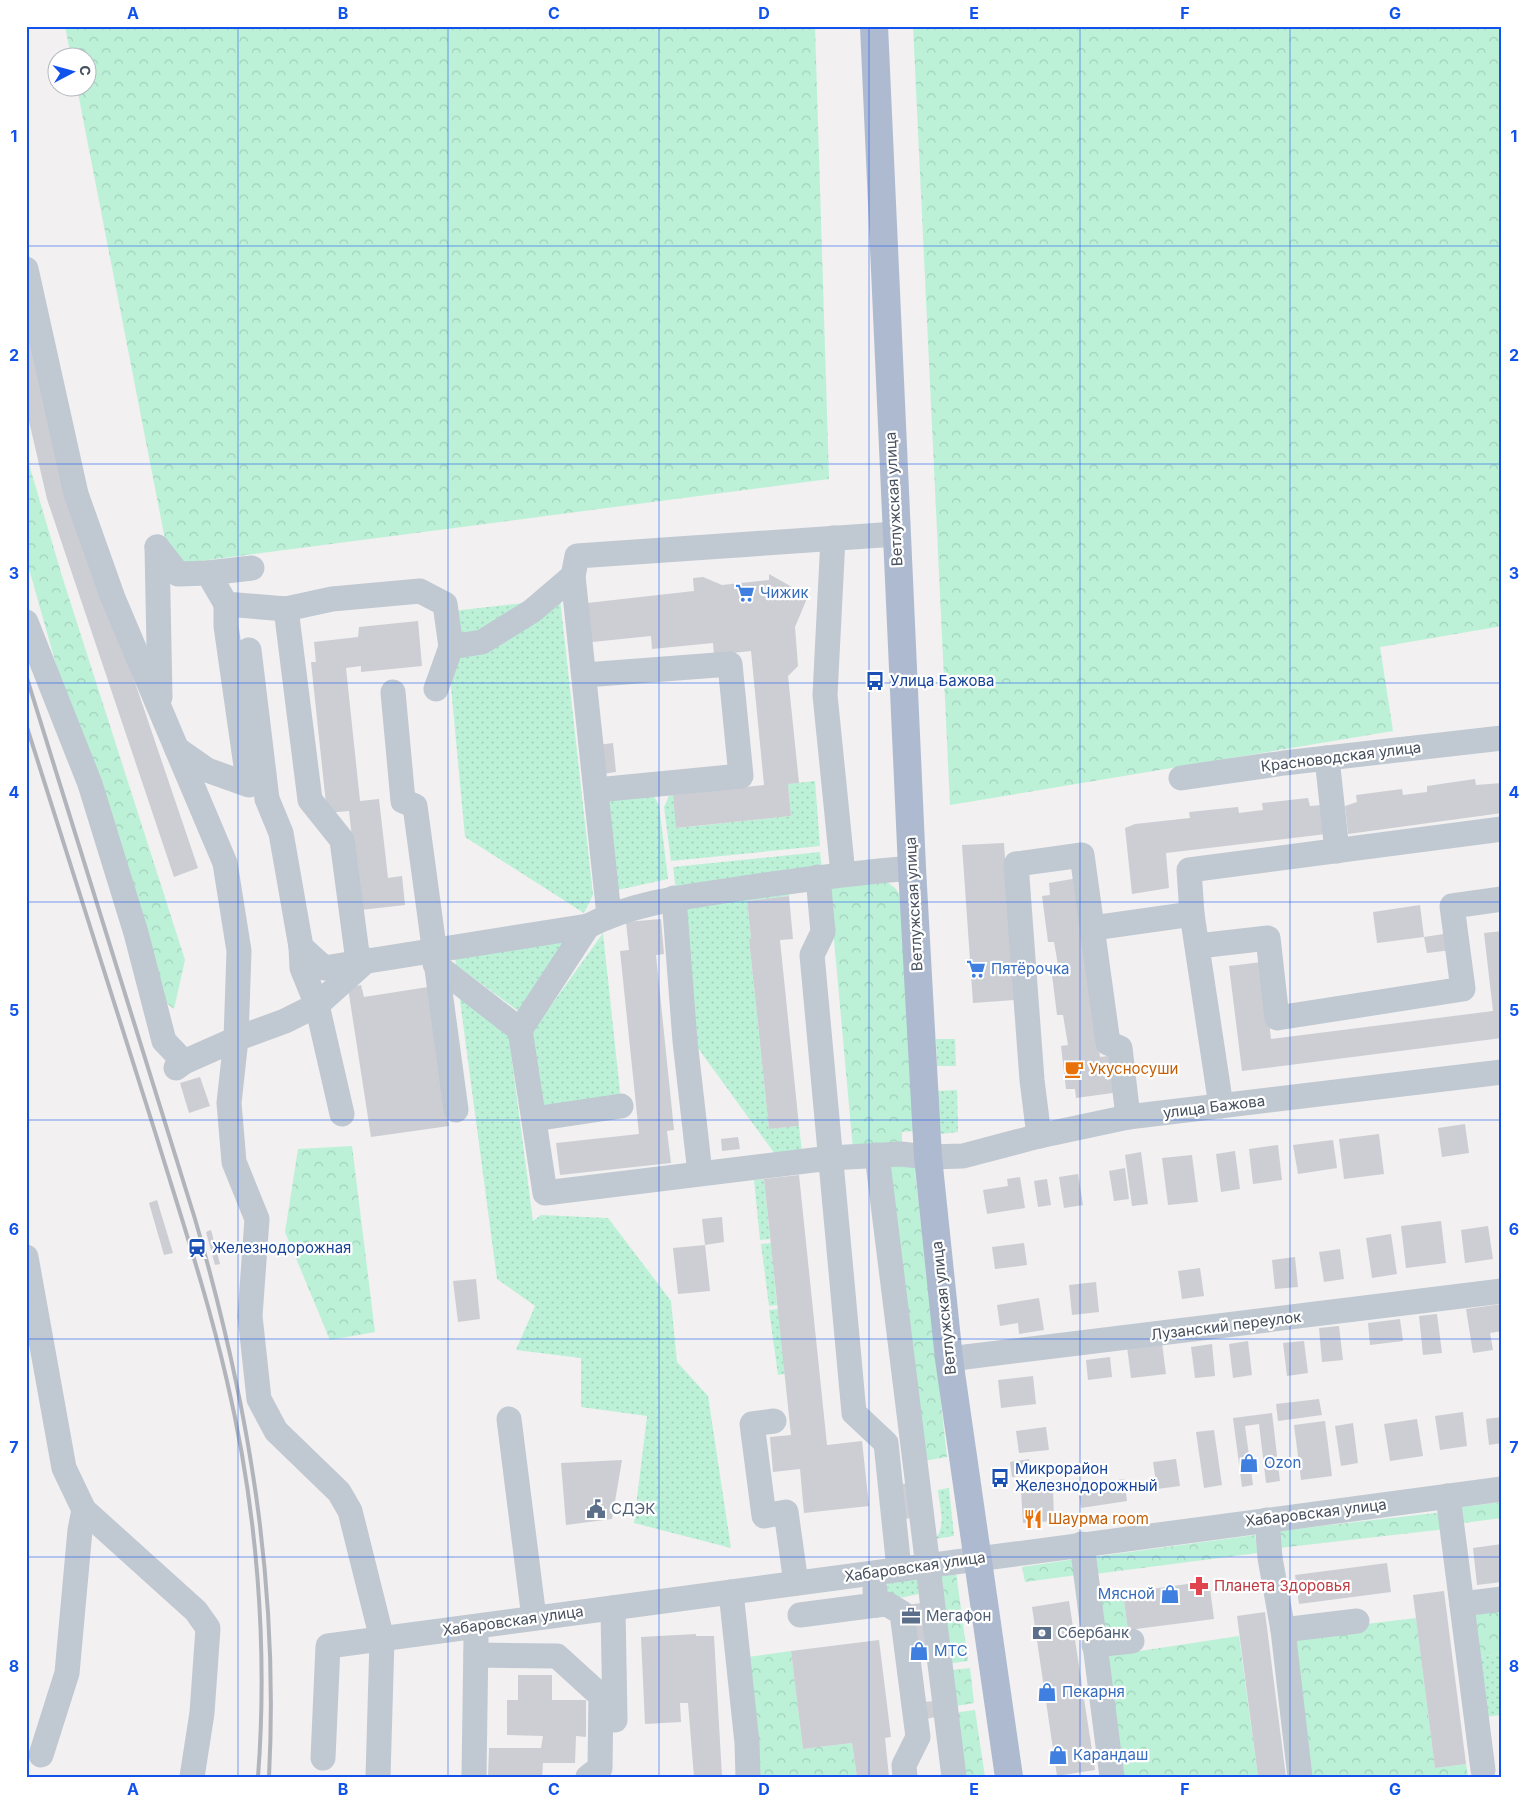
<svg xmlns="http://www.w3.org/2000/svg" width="1528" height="1803" font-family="Inter,sans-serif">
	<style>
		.grass { fill: url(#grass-dots) }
		.forest { fill: url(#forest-crowns) }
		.building { fill: #ccced4 }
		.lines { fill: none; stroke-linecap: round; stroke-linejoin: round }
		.minor { stroke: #c0c8d2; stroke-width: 25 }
		.major { stroke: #aebad0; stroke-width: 28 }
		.rail { stroke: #b1b4ba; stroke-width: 4 }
		.grid { fill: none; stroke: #1052eb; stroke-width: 1; stroke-opacity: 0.55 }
		.labels { text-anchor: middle; stroke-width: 4.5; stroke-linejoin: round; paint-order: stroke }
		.street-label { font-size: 15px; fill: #47505e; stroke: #fff }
		.shop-label { font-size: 15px; fill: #366cbe; stroke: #fff; text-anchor: start }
		.transit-label { font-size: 15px; fill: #164399; stroke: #fff; text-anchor: start }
		.food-label { font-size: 15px; fill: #c56008; stroke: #fff; text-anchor: start }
		.service-label { font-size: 15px; fill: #4e5e75; stroke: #fff; text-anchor: start }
		.health-label { font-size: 15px; fill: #be3a42; stroke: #fff; text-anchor: start }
		.neatline { fill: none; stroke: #1052eb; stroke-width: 2 }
		.grid-label { font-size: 16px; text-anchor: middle; font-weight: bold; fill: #1052eb }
	</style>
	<defs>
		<pattern id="grass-dots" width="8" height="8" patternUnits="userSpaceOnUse" patternTransform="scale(1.25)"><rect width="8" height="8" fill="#bcf1d8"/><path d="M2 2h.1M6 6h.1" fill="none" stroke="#a3d0bc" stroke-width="1.8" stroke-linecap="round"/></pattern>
		<pattern id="forest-crowns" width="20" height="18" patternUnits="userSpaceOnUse" patternTransform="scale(1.25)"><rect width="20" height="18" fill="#bcf1d8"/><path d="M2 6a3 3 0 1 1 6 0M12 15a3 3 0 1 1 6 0" fill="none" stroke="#a3d0bc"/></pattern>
	</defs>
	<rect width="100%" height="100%" fill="#f2f0f0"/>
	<g class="grass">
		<polygon points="560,599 593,895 584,913 465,837 444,612"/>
		<polygon points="815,781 820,846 671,861 664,807 669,796 673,795 677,828 791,816 788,784"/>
		<polygon points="653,795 659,805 668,879 613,891 606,799"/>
		<polygon points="820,852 822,871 676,891 673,867"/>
		<polygon points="789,887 789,896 747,901 751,938 749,939 769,1129 799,1126 802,1152 775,1154 687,1033 677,904"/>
		<polygon points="603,933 621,1101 537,1108 525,1042"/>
		<polygon points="566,938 521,1013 456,965 454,951"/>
		<polygon points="459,993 508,1030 533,1221 541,1215 608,1218 671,1301 677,1362 708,1396 731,1548 634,1523 647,1416 581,1407 581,1358 516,1350 535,1306 497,1279"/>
		<polygon points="936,1039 955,1039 956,1066 937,1066"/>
		<polygon points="957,1090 958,1132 940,1134 937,1091"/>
		<polygon points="764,1179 770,1239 760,1240 754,1180"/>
		<polygon points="771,1243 777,1305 769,1306 761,1244"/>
		<polygon points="778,1309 785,1374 778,1375 769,1310"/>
		<path d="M949 1488 954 1536 935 1539C947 1526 939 1505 938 1490Z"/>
		<polygon points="909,1574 919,1580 919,1594 894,1599 888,1596 887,1583"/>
		<polygon points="1502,1654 1502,1715 1484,1717 1476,1657"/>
	</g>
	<g class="forest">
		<polygon points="65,26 815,26 829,479 170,565 77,88 88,88 88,58 71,57"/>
		<polygon points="913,26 1502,26 1502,626 1380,647 1393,731 950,805"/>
		<polygon points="26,454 62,576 185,960 174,1009 147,988 26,558"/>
		<polygon points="887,882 895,888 903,899 914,1131 902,1132 902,1145 853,1150 829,884"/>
		<polygon points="352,1146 375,1332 330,1340 285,1232 298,1149"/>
		<polygon points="914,1162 947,1457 917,1462 882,1165"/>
		<polygon points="1502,1502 1502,1518 1463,1523 1461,1507"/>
		<polygon points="1444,1512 1446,1529 1279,1548 1277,1531"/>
		<polygon points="1255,1535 1258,1553 1095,1574 1093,1557"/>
		<polygon points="1075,1559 1077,1575 1025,1582 1022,1567"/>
		<polygon points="956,1572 968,1661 945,1664 933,1575"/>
		<polygon points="1123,1593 1128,1630 1099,1634 1093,1597"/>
		<polygon points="1502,1605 1502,1654 1476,1657 1470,1609"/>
		<polygon points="1416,1618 1435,1768 1466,1764 1468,1777 1311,1777 1291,1633"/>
		<polygon points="1239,1636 1258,1777 1117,1777 1100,1657"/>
		<polygon points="791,1651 803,1749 852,1743 857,1777 756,1777 748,1657"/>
		<polygon points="970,1668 974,1703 950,1707 946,1671"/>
		<polygon points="975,1710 985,1777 961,1777 953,1713"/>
	</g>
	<g class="building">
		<polygon points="26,307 107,600 198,868 174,877 47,499 26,408"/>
		<polygon points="769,574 808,596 795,627 798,666 788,676 799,783 788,784 791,816 676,828 673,795 764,785 751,651 714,655 713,643 652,649 651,636 592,642 587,603 694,591 693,578 703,577 722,585 769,580"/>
		<polygon points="418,621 422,666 361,672 361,666 346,668 360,801 379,799 388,878 402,876 405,905 360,910 349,811 327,813 311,662 316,662 314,642 358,637 359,627"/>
		<polygon points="613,743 616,772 602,774 598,745"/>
		<polygon points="1475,779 1476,785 1502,783 1502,813 1348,834 1345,806 1357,802 1356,795 1402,789 1403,795 1427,792 1427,786"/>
		<polygon points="1308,798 1310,806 1322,805 1326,834 1166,853 1169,888 1132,894 1125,828 1135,824 1190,818 1189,812 1238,807 1239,813 1263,810 1262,803"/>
		<polygon points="1004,843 1014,1000 973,1003 962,845"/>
		<polygon points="1078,878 1100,1057 1116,1055 1120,1092 1076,1098 1075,1089 1066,1089 1061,1046 1068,1045 1063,1015 1057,1015 1051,967 1058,965 1054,942 1048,942 1042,896 1050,895 1049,883"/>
		<polygon points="789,896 793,939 780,940 799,1126 769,1129 749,939 751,938 747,901"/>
		<polygon points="1420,905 1424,937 1377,943 1373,912"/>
		<polygon points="661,919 664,954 656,955 674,1130 667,1131 671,1163 560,1175 556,1143 639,1134 620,951 629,950 626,922"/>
		<polygon points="1502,931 1502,1038 1242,1071 1229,966 1262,962 1271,1039 1493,1011 1484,933"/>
		<polygon points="1450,933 1452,950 1427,953 1424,937"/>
		<polygon points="361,985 364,997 428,987 449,1126 371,1137 348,988"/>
		<polygon points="200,1077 210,1106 189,1113 180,1083"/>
		<polygon points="1465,1124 1469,1153 1442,1157 1438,1128"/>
		<polygon points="1379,1134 1384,1174 1344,1179 1339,1139"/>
		<polygon points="738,1137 740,1149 722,1151 721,1139"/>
		<polygon points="1333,1140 1337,1168 1298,1174 1293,1145"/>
		<polygon points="1278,1145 1282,1180 1253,1184 1249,1149"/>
		<polygon points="1235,1151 1240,1189 1221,1192 1216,1154"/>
		<polygon points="1141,1152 1148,1204 1132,1206 1125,1155"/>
		<polygon points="1192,1155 1198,1202 1168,1205 1162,1158"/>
		<polygon points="1125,1168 1129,1199 1114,1201 1109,1171"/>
		<polygon points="1078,1174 1083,1205 1064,1208 1059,1177"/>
		<polygon points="799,1175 827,1445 862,1441 869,1506 804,1513 800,1469 773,1472 770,1437 791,1435 764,1179"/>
		<polygon points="1020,1177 1025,1208 987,1214 983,1190 1008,1186 1007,1179"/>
		<polygon points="1047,1179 1051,1205 1038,1207 1034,1181"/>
		<polygon points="157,1200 173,1253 164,1255 149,1203"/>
		<polygon points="722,1217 724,1242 705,1245 702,1219"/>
		<polygon points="1441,1221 1446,1263 1406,1268 1401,1226"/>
		<polygon points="1488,1226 1493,1259 1465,1263 1461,1230"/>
		<polygon points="211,1230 220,1264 215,1265 206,1232"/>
		<polygon points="1391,1234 1397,1274 1372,1278 1366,1238"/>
		<polygon points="1024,1243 1027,1265 995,1269 992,1247"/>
		<polygon points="705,1245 710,1291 678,1294 673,1248"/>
		<polygon points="1340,1249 1344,1279 1324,1282 1319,1252"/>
		<polygon points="1295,1257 1298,1287 1275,1289 1272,1260"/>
		<polygon points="1200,1268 1204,1296 1182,1299 1178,1271"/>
		<polygon points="476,1279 480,1319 458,1322 453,1281"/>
		<polygon points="1096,1282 1099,1312 1072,1315 1069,1285"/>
		<polygon points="1039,1298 1044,1330 1019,1334 1018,1323 1000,1326 997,1305"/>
		<polygon points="1502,1304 1502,1331 1490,1333 1493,1350 1473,1353 1466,1309"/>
		<polygon points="1437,1314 1442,1353 1423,1355 1419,1316"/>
		<polygon points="1400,1319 1403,1341 1370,1345 1368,1323"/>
		<polygon points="1339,1326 1343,1360 1322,1362 1319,1328"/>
		<polygon points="1248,1341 1252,1375 1233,1378 1229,1344"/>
		<polygon points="1304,1341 1308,1373 1287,1376 1283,1343"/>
		<polygon points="1162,1343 1166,1374 1131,1378 1127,1347"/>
		<polygon points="1212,1344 1215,1376 1195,1378 1191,1347"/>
		<polygon points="1110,1357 1112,1377 1088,1380 1086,1360"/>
		<polygon points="1033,1376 1036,1404 1001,1408 998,1380"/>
		<polygon points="1319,1399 1322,1415 1278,1421 1276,1404"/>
		<polygon points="1463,1412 1467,1446 1440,1450 1435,1416"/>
		<polygon points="1272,1413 1280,1481 1266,1483 1259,1424 1245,1426 1253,1485 1242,1487 1233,1418"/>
		<polygon points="1502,1417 1502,1443 1489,1445 1486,1419"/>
		<polygon points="1417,1419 1423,1456 1390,1461 1384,1424"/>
		<polygon points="1325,1421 1332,1476 1301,1480 1294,1425"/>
		<polygon points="1353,1423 1358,1463 1341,1466 1335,1426"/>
		<polygon points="1046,1427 1049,1450 1019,1453 1016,1431"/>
		<polygon points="1214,1430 1222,1485 1204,1488 1196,1432"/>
		<polygon points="1029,1459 1031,1475 1012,1477 1010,1462"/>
		<polygon points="1176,1459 1180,1486 1157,1489 1153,1462"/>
		<polygon points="622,1460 612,1519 566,1525 561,1463"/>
		<polygon points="1124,1479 1127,1501 1081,1508 1078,1486"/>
		<polygon points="913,1483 917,1517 905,1519 901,1484"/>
		<polygon points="1053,1489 1054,1521 1023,1523 1021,1491"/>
		<polygon points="1502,1544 1502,1582 1477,1585 1473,1548"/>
		<polygon points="1387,1563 1391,1592 1299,1604 1295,1575"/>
		<polygon points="1209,1581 1214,1619 1128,1630 1123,1593"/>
		<polygon points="1444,1591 1466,1764 1435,1768 1413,1595"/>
		<polygon points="1069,1601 1095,1770 1057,1776 1032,1607"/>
		<polygon points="921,1603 928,1659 914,1661 907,1605"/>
		<polygon points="1265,1612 1286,1777 1258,1777 1237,1616"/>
		<polygon points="696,1634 696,1636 714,1636 722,1777 694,1777 688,1703 680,1703 681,1722 645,1724 641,1637"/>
		<polygon points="879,1640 891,1737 885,1738 889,1777 857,1777 852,1743 803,1749 791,1651"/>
		<polygon points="518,1675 552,1675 552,1700 586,1700 586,1737 576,1736 575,1763 543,1763 542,1777 488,1777 489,1748 541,1748 543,1736 507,1735 507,1700 518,1700"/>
		<polygon points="935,1701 936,1717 925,1719 924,1702"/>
	</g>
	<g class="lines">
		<g class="minor">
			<polyline points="26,269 76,494 113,598 225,863 239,951 236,1039 229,1103 234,1162 257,1219 250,1316 259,1399 276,1431 339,1492 350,1511 382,1639 378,1777"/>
			<polyline points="833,538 825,695 843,874"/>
			<polyline points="157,547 178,574 208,573 226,604 286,609 332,599 420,591 445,604 451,647"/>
			<polyline points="157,547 160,697"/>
			<polyline points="208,573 252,568"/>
			<polyline points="226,604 226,626 247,773"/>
			<polyline points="286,609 310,800 342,840 358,961"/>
			<polyline points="26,622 90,784 136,933 164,1041 184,1062"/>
			<path d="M249 650 267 799 281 833 301 947 324 968 588 926C632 903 683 897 731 890 791 881 851 873 912 868"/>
			<polyline points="585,675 730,664 741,776 597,790"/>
			<polyline points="436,689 451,647 482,642 532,611 573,576"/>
			<polyline points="393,692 403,801 415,806 456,1110"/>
			<polyline points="177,749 207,770 249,785"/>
			<polyline points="1327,758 1337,851"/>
			<polyline points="1181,778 1284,763 1502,738"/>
			<polyline points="818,877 823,932 812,955 854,1413 886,1443 899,1569"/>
			<polyline points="674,898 685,1041 700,1173"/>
			<polyline points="609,915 573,576 577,556 896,534"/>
			<polyline points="588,926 520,1030 545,1193 830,1158 901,1154 928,1157 963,1156 1039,1136 1128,1117 1502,1072"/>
			<polyline points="1093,928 1192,914"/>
			<polyline points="1198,946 1268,938 1277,1018 1463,989 1452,906 1502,899"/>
			<polyline points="301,947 302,968 317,1005 342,1114"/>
			<polyline points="435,964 520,1030"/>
			<polyline points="176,1068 184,1062 236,1039 285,1021 317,1005 367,960"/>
			<polyline points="1221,1106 1192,914 1189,870 1502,829"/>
			<polyline points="534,1119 621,1106"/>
			<polyline points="1039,1136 1032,1080 1016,864 1082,855 1108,1043 1120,1048 1128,1117"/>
			<polyline points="877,1155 954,1777"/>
			<polyline points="26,1257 64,1468 84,1510 196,1611 208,1628 202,1713 192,1777"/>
			<polyline points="949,1359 1502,1291"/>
			<polyline points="509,1419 534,1618"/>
			<polyline points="774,1421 752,1424 764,1516 786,1512 796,1583"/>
			<polyline points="1448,1496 1483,1770"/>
			<polyline points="1267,1520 1270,1558 1283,1630 1300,1777"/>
			<polyline points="1082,1544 1112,1777"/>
			<polyline points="731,1592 747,1743 748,1777"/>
			<polyline points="1462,1604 1502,1599"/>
			<polyline points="876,1605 887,1604 902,1613 918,1737 904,1765 905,1777"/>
			<polyline points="613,1608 615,1720"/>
			<polyline points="800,1615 876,1605 875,1589"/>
			<polyline points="1283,1630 1357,1621"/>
			<polyline points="1094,1645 1132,1641"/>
			<polyline points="476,1655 557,1656 601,1696 600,1768 588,1777"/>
			<polyline points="41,1755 67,1673 80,1530 84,1510"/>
			<polyline points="323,1758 328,1646 1502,1489"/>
			<polyline points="474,1777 476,1638"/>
		</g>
		<polyline class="major" points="874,26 912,868 928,1157 949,1359 1009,1777"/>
		<g class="rail">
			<path d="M26 675 195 1219C249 1405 279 1583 269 1777"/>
			<path d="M26 724C69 861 113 998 156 1135 181 1217 208 1298 227 1381 257 1509 268 1646 258 1777"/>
		</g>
	</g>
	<path class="grid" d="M238 26V1777M448 26V1777M659 26V1777M869 26V1777M1080 26V1777M1290 26V1777M26 246H1502M26 464H1502M26 683H1502M26 902H1502M26 1120H1502M26 1339H1502M26 1557H1502"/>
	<defs>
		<g id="supermarket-bare" transform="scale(1.5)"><path d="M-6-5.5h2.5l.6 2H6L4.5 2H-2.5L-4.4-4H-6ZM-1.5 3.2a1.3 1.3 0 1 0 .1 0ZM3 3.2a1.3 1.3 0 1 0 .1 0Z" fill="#3f7fe0" stroke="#fff" stroke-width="2.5" paint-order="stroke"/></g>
		<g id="bus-bare" transform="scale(1.5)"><path d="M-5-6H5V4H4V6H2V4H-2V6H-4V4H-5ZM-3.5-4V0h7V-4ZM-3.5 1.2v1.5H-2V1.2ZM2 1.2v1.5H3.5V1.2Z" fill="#1a4fb4" stroke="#fff" stroke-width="2.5" paint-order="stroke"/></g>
		<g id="cafe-bare" transform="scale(1.5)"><path d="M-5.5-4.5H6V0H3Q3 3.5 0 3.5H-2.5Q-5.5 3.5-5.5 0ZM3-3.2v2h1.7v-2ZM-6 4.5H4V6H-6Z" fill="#e8710a" stroke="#fff" stroke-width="2.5" paint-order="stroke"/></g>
		<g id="station-bare" transform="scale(1.5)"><path d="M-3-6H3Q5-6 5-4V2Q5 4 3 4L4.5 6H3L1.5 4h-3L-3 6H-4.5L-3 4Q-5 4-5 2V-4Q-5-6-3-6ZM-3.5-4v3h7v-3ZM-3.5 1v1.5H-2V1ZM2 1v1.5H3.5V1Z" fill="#1a4fb4" stroke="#fff" stroke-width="2.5" paint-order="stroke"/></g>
		<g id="shop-bare" transform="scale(1.5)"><path d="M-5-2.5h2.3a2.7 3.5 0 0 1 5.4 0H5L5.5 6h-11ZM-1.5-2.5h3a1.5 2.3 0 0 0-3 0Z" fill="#3f7fe0" stroke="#fff" stroke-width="2.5" paint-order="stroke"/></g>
		<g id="civic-bare" transform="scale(1.5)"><path d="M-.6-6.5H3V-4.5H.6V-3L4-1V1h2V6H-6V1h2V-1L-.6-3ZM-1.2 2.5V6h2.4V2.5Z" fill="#5c6f8a" stroke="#fff" stroke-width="2.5" paint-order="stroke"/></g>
		<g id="restaurant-bare" transform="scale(1.5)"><path d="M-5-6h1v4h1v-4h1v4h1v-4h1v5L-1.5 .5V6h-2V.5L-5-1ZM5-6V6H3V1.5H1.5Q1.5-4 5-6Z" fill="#e8710a" stroke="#fff" stroke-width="2.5" paint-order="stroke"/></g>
		<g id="pharmacy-bare" transform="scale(1.5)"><path d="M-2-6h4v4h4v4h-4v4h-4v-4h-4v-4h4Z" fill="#e0444e" stroke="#fff" stroke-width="2.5" paint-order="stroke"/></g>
		<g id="office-bare" transform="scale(1.5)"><path d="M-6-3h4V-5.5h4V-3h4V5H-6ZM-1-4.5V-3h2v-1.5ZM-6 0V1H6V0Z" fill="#5c6f8a" stroke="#fff" stroke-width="2.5" paint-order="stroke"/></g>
		<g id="bank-bare" transform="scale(1.5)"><path d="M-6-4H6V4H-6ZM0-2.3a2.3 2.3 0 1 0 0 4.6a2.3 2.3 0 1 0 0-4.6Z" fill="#5c6f8a" stroke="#fff" stroke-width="2.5" paint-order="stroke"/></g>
	</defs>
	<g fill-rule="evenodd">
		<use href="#supermarket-bare" x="745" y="593"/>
		<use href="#bus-bare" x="875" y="681"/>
		<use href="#supermarket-bare" x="976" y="969"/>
		<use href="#cafe-bare" x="1074" y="1069"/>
		<use href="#station-bare" x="197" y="1248"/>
		<use href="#shop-bare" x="1249" y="1463"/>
		<use href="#bus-bare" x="1000" y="1478"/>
		<use href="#civic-bare" x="596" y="1509"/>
		<use href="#restaurant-bare" x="1033" y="1519"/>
		<use href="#pharmacy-bare" x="1199" y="1586"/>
		<use href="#shop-bare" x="1170" y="1594"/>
		<use href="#office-bare" x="911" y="1616"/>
		<use href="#bank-bare" x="1042" y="1633"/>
		<use href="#shop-bare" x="919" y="1651"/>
		<use href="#shop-bare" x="1047" y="1692"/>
		<use href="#shop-bare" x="1058" y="1755"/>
	</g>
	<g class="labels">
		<g class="street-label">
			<text transform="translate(894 499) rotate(-93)" y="5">Ветлужская улица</text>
			<text transform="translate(1341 757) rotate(-7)" y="5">Красноводская улица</text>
			<text transform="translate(914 904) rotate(-93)" y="5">Ветлужская улица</text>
			<text transform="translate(1214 1107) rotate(-7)" y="5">улица Бажова</text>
			<text transform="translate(944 1308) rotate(-96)" y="5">Ветлужская улица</text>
			<text transform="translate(1226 1326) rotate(-7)" y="5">Лузанский переулок</text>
			<text transform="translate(1316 1513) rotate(-7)" y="5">Хабаровская улица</text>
			<text transform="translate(915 1567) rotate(-8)" y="5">Хабаровская улица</text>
			<text transform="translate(513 1621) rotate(-8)" y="5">Хабаровская улица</text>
		</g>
		<g class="shop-label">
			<text x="760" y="598">Чижик</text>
			<text x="991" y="974">Пятёрочка</text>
			<text x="1264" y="1468">Ozon</text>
			<text x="1155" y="1599" text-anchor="end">Мясной</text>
			<text x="934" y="1656">МТС</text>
			<text x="1062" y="1697">Пекарня</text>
			<text x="1073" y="1760">Карандаш</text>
		</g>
		<g class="transit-label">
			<text x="890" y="686">Улица Бажова</text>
			<text x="212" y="1253">Железнодорожная</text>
			<text x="1015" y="1474">Микрорайон<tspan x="1015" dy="17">Железнодорожный</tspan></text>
		</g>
		<g class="food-label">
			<text x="1089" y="1074">Укусносуши</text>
			<text x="1048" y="1524">Шаурма room</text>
		</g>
		<g class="service-label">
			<text x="611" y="1514">СДЭК</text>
			<text x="926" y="1621">Мегафон</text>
			<text x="1057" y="1638">Сбербанк</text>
		</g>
		<g class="health-label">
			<text x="1214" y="1591">Планета Здоровья</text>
		</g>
	</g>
	<rect width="1528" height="1803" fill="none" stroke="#ffffff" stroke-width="55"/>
	<g transform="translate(72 72) rotate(84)"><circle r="24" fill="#ffffff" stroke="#b5b9bf"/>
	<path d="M0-4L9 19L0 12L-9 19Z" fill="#1052eb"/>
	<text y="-8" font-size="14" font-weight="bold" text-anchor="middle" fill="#47505e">С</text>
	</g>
	<rect x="28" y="28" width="1472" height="1748" class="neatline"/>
	<g class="grid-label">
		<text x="133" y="19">A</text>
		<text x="343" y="19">B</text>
		<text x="554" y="19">C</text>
		<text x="764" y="19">D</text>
		<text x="974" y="19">E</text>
		<text x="1185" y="19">F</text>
		<text x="1395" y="19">G</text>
		<text x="14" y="142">1</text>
		<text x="1514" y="142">1</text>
		<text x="14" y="361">2</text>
		<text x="1514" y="361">2</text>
		<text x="14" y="579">3</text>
		<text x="1514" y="579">3</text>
		<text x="14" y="798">4</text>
		<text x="1514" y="798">4</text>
		<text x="14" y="1016">5</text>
		<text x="1514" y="1016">5</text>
		<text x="14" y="1235">6</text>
		<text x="1514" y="1235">6</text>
		<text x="14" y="1453">7</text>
		<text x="1514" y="1453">7</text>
		<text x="14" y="1672">8</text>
		<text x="1514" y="1672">8</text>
		<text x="133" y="1795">A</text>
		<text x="343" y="1795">B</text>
		<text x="554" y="1795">C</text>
		<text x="764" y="1795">D</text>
		<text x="974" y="1795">E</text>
		<text x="1185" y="1795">F</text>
		<text x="1395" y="1795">G</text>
	</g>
</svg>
